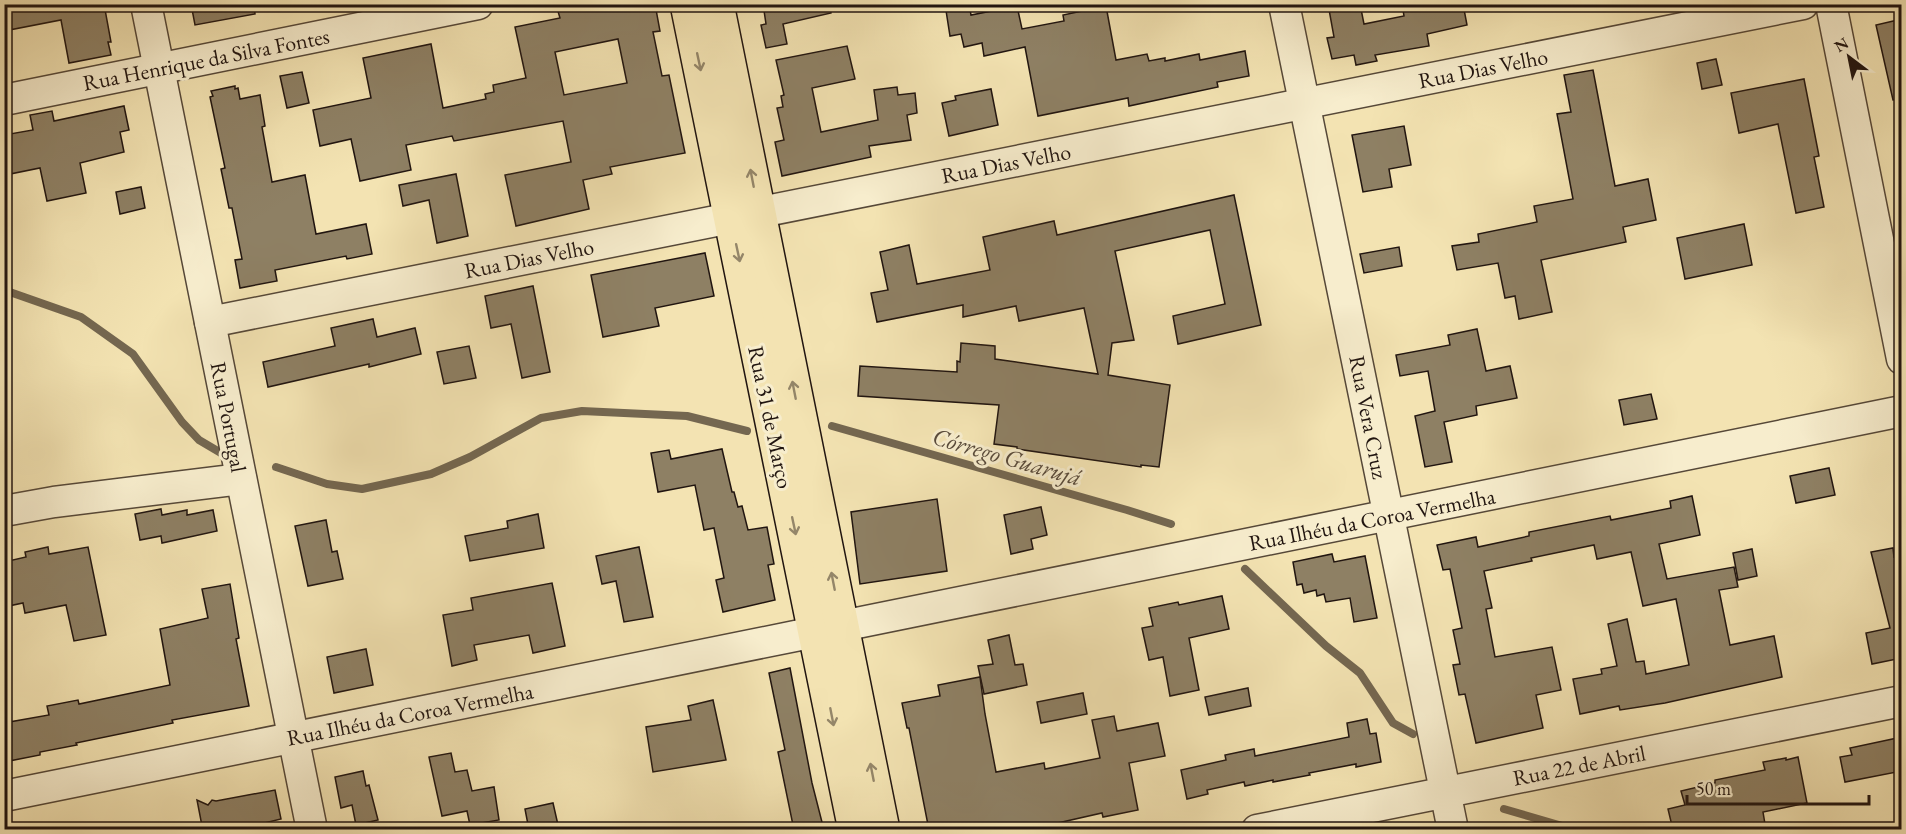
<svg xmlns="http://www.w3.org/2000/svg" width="1906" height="834" font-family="'EB Garamond',serif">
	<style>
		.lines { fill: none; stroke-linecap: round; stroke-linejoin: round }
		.stream { stroke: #746750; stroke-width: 8 }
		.building { fill: #8e8064; stroke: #211510; stroke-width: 1.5; fill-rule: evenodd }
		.minor-casing { stroke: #564838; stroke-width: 33 }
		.major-casing { stroke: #211510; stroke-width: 36 }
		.minor { stroke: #f7edcd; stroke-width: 30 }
		.major { stroke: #f3e3b2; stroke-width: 33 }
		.oneway { stroke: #948669 }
		.labels { text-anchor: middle; stroke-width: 6; stroke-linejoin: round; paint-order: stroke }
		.street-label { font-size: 22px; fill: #211510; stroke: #f7edcd }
		.water-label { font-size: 24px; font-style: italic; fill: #594b3b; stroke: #f7edcd }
	</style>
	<rect width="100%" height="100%" fill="#f3e3b2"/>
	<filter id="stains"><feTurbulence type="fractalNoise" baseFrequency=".00333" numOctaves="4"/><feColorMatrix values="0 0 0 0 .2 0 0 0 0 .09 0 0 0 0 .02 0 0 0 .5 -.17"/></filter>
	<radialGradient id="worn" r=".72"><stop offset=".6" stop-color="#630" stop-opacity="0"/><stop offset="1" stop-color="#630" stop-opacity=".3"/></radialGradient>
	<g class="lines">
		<g class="stream">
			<polyline points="4,290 81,317 133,354 182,422 199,440 221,453"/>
			<polyline points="832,426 1127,510 1171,524"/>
			<polyline points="276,467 327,484 362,489 431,474 470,457 541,418 582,411 687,416 747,431"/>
			<polyline points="1245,569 1326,646 1360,673 1393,723 1413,734"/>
			<polyline points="1504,809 1576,830"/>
		</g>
	</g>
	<g class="building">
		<polygon points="19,4 104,4 111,42 108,42 111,55 69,63 61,20 4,31 4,8"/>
		<polygon points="191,4 254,4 255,14 195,25"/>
		<path d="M572 4H655L660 31 653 32 662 76 669 75 685 153 610 167 612 174 583 180 589 209 516 226 505 175 571 162 563 121 454 141 452 136 406 145 411 170 360 181 351 139 320 146 313 110 371 98 363 58 431 44 443 108 486 99 485 94 494 92 493 85 526 78 515 27 560 18 557 8ZM618 39 627 83 564 95 555 52Z"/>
		<polygon points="763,4 830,4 831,13 783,24 787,44 766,48 761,25 766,24"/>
		<polygon points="945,4 969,4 971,15 1017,6 1022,29 1064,21 1063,15 1106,6 1116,60 1147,54 1149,61 1165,58 1165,61 1199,54 1200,60 1245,51 1249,76 1217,82 1218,87 1129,106 1128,98 1038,116 1025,47 984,56 982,43 964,47 961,34 950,36"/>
		<polygon points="1328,4 1360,4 1364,24 1404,16 1402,4 1463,4 1467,25 1427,34 1429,46 1375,55 1377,61 1356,65 1354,55 1332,59 1327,38 1334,37"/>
		<polygon points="1902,19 1902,99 1893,100 1876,25"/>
		<polygon points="847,46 855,79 812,88 821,132 878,120 874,90 897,87 898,95 915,93 917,113 907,115 911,140 869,146 871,157 782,176 775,142 784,140 777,108 783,107 781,96 784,95 776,60"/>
		<polygon points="1716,59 1722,85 1702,89 1697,63"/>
		<polygon points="1593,70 1615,186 1648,179 1656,220 1623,227 1626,242 1541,260 1552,312 1519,319 1515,296 1505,298 1498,263 1457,270 1452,246 1479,242 1478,234 1537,222 1534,206 1573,199 1557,114 1571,112 1564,75"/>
		<polygon points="302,72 309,103 287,108 280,76"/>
		<polygon points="1804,79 1819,156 1814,157 1824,207 1796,213 1778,124 1739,133 1731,93"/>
		<polygon points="235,86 235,89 238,88 240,99 260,95 265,126 262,127 272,182 305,175 316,234 366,224 372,254 347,259 346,256 275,270 277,281 240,288 235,260 242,259 232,208 229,208 221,169 225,168 210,97 213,96 211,91"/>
		<polygon points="991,89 998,125 949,136 942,103 956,100 955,96"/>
		<polygon points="124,106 129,130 120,132 124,152 80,163 86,193 47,201 40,168 10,174 4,135 33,130 30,115 52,111 54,121"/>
		<polygon points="1404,126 1411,165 1389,169 1392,187 1363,192 1352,135"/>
		<polygon points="456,174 468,236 437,243 429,200 403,206 399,185"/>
		<polygon points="141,187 145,208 120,214 116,192"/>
		<polygon points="1234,195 1261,325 1178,344 1173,316 1225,304 1210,230 1115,251 1134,340 1112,343 1108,375 1170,385 1159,467 1141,465 1141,467 1017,449 1017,447 994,444 999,405 858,396 860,366 957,372 957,361 960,362 961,343 995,346 995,359 1098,374 1084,308 1019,321 1016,306 963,317 963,305 877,322 871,293 888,290 880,252 909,245 917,284 990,270 983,237 1054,221 1057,235"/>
		<polygon points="1744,224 1752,265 1685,279 1677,238"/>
		<polygon points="1399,247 1402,266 1364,273 1360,254"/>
		<polygon points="705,253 714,296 655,308 659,326 603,337 591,275"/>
		<polygon points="533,286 550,372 522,378 511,324 491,328 485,296"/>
		<polygon points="373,319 377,337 415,328 421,354 369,367 369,364 347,369 268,387 263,362 335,346 331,328"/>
		<polygon points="1477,329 1486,371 1510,366 1517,398 1476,406 1477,415 1444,422 1452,462 1425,467 1415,416 1435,411 1428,371 1400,376 1396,355 1450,345 1448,335"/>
		<polygon points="469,346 476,378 444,384 437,352"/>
		<polygon points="1651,394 1657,419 1624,425 1619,400"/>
		<polygon points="722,449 732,492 734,492 738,507 742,506 748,530 767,527 774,564 768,565 775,600 723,612 716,580 724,578 714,528 704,530 695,485 658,492 651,453 669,450 671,459"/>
		<polygon points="1829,468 1835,495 1796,503 1790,476"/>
		<polygon points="1692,496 1700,535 1659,544 1667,579 1734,567 1738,587 1719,590 1730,645 1774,636 1782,677 1665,703 1620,710 1619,706 1580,714 1573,679 1602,674 1601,669 1617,666 1608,624 1627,619 1636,662 1644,661 1646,674 1689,665 1676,599 1643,606 1631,552 1597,559 1594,545 1531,558 1532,561 1484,571 1492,608 1486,609 1495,657 1552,647 1561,690 1536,695 1543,728 1476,743 1465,694 1459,695 1453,665 1460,664 1453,630 1462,628 1450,569 1443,570 1437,545 1476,537 1478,547 1529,536 1529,532 1610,516 1611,520 1671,508 1670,501"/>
		<polygon points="937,499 947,571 860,584 851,512"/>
		<polygon points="1041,507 1047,535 1031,539 1033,549 1011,554 1004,515"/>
		<polygon points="161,509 162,515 187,510 187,515 213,510 217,531 162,543 161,536 140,540 135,514"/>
		<polygon points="538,514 544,548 470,561 465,536 508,528 507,521"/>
		<polygon points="326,520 332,552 337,551 343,579 308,586 295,526"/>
		<polygon points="48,547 49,554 88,547 106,635 74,641 66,605 25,613 23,603 4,607 4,562 26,557 25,552"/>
		<polygon points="639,547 653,617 624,622 616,581 602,584 596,556"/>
		<polygon points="1893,548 1894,557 1899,556 1902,567 1902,658 1872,664 1866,633 1890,628 1871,552"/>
		<polygon points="1752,549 1757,576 1738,580 1733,553"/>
		<polygon points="1332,554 1334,562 1365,556 1377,618 1354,622 1350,598 1326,602 1324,594 1317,596 1316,590 1304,593 1302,584 1297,585 1293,562"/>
		<polygon points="552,583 565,646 533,653 529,635 474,645 477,660 452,666 443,615 473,610 471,598"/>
		<polygon points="230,584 239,638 236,639 249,706 172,720 173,723 76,743 77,745 40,752 40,755 4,762 4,723 49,715 47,706 78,700 79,704 170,685 160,629 208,618 202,589"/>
		<polygon points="1222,596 1229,629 1189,638 1199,690 1170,696 1163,657 1149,660 1142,628 1153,626 1149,608 1178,602 1179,605"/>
		<polygon points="1009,635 1015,665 1023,664 1027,685 984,694 978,666 993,664 988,640"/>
		<polygon points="366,649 373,685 334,693 327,657"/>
		<polygon points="790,668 812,783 824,830 794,830 778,752 785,750 769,673"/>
		<polygon points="980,677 985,714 996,772 1044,763 1045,769 1100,758 1092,720 1114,716 1117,731 1158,723 1165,756 1129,763 1138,810 1103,817 1102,813 1027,830 929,830 909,728 907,728 902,703 940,696 938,685"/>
		<polygon points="1248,688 1251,706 1209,715 1205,697"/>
		<polygon points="1083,693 1087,714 1041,723 1037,702"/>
		<polygon points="713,700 726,760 653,772 646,727 691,720 688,706"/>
		<polygon points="1367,719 1370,734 1376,733 1381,762 1356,767 1356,764 1309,773 1310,775 1273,782 1273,780 1245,786 1244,782 1207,790 1208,794 1187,799 1181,770 1226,760 1225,755 1254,749 1255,756 1349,737 1347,723"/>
		<polygon points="1902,737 1902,771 1845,782 1840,757 1852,755 1850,748"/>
		<polygon points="451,753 455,772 467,770 472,791 494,787 499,820 470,825 467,811 442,816 429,757"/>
		<polygon points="1798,757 1807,803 1763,812 1766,830 1673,830 1668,809 1685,805 1681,791 1715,783 1715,780 1765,770 1763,762 1786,758 1786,760"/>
		<polygon points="363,771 366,786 369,785 378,820 356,825 352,805 341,808 335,777"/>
		<polygon points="275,790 281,819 236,830 214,830 213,824 202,826 197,800 208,805 212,800 216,801"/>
		<polygon points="553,803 558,825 529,830 525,809"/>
	</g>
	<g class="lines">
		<g class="minor-casing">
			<g id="minor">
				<polyline points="146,4 312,830"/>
				<polyline points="1284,4 1453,830"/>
				<polyline points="1831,4 1902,359"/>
				<polyline points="4,100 478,4"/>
				<polyline points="210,322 1803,4"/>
				<polyline points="4,511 54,502 241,479"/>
				<polyline points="842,626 1902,411"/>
				<polyline points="4,796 815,632"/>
				<polyline points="1257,830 1902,701"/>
			</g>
		</g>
		<g class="major-casing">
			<g id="major">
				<polyline points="687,4 855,830"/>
				<polyline points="717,4 883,830"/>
			</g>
		</g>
		<use href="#minor" class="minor"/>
		<use href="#major" class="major"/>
	</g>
	<defs><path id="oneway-shaft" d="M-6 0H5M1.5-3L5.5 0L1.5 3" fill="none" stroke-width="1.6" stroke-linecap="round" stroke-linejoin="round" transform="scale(1.5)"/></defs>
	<g class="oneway">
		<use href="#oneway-shaft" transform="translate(699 62) rotate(78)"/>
		<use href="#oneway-shaft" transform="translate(752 178) rotate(-101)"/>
		<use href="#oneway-shaft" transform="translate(738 253) rotate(78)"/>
		<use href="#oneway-shaft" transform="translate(794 390) rotate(-101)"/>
		<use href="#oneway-shaft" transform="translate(794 526) rotate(78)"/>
		<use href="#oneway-shaft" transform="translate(833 581) rotate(-101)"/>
		<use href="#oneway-shaft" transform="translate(832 717) rotate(79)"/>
		<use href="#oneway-shaft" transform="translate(872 772) rotate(-101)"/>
	</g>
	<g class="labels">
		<g class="street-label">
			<text transform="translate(206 59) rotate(-11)" y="8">Rua Henrique da Silva Fontes</text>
			<text transform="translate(1483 68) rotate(-11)" y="8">Rua Dias Velho</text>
			<text transform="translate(1006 163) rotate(-11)" y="8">Rua Dias Velho</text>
			<text transform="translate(529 258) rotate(-11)" y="8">Rua Dias Velho</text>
			<text transform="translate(229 417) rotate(79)" y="8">Rua Portugal</text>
			<text transform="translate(771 417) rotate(78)" y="8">Rua 31 de Março</text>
			<text transform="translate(1369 417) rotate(79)" y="8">Rua Vera Cruz</text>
			<text transform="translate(1372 519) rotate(-11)" y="8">Rua Ilhéu da Coroa Vermelha</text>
			<text transform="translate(410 714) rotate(-11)" y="8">Rua Ilhéu da Coroa Vermelha</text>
			<text transform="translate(1579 765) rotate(-11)" y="8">Rua 22 de Abril</text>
		</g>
		<g class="water-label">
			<text transform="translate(1007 457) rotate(16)" y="8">Córrego Guarujá</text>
		</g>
	</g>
	<rect width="1906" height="834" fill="none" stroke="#f3e3b2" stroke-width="24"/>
	<rect x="6" y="6" width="1894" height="822" fill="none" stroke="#211510" stroke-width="3"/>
	<rect x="12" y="12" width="1882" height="810" fill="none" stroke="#211510" stroke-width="1.5"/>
	<g transform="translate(1849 57) rotate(328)" stroke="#f7edcd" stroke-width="4.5" paint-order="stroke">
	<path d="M0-4.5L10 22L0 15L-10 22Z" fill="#211510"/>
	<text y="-9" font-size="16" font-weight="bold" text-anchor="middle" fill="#211510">N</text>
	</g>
	<path d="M1687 795v9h182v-9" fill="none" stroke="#211510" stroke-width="3"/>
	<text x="1696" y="795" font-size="18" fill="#211510" stroke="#f7edcd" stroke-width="4.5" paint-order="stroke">50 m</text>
	<rect width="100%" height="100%" filter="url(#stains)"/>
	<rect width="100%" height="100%" fill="url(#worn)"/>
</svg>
